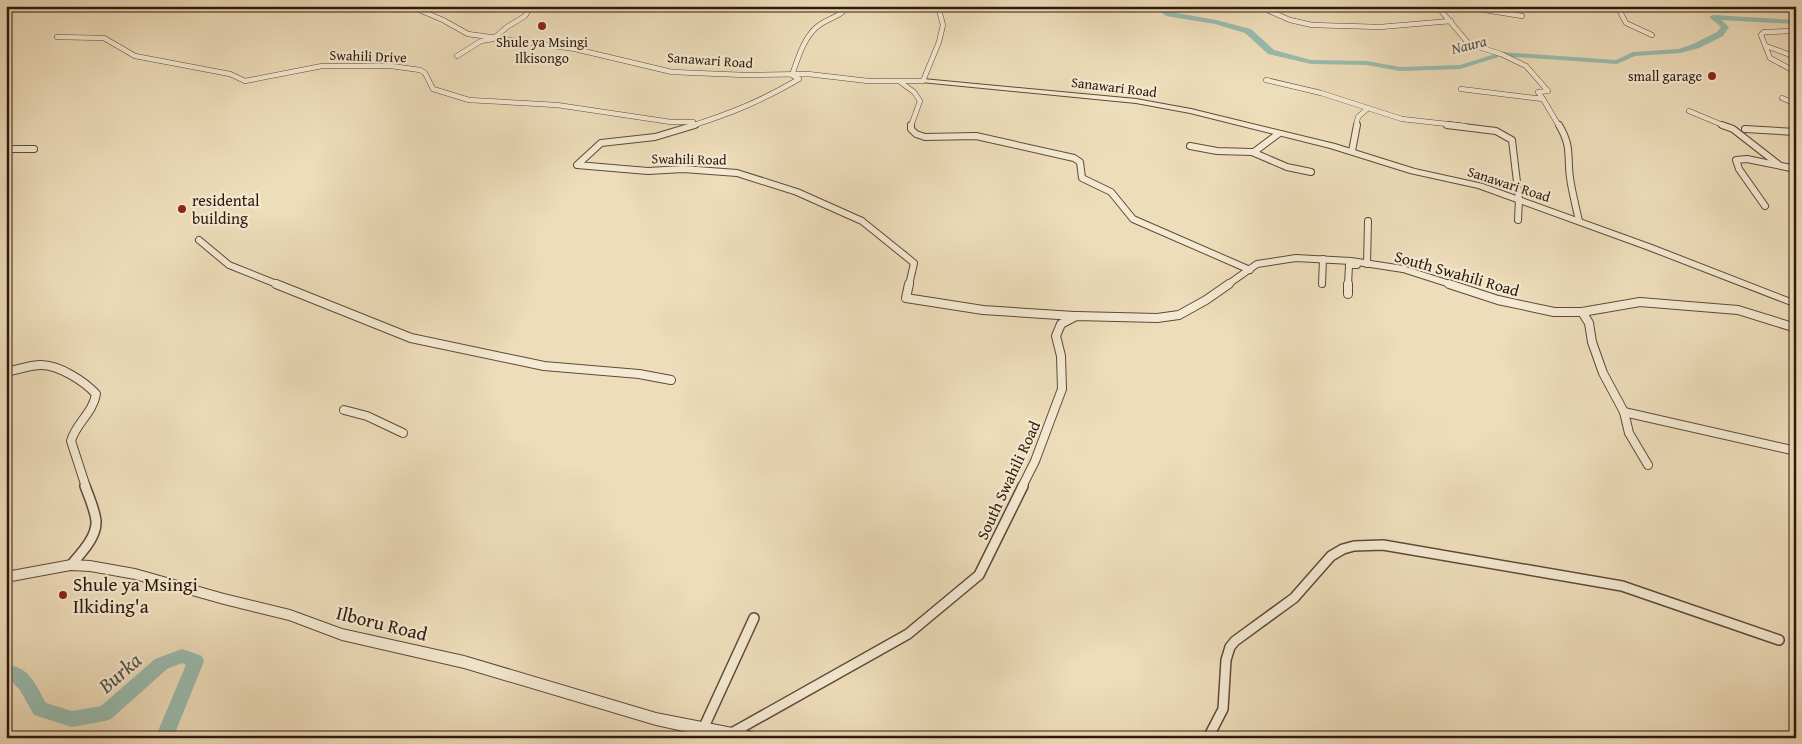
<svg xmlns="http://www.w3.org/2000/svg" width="1802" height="744" font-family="'Gentium Book Plus',serif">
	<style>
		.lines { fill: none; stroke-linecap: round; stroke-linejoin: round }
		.river { fill: #99bcaf; fill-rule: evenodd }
		.minor-far3-casing { stroke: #5f4a38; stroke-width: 5.5 }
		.minor-far2-casing { stroke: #5f4a38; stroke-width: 8 }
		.minor-far1-casing { stroke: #5f4a38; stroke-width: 10 }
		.minor-casing { stroke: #5f4a38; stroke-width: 12 }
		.tertiary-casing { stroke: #5f4a38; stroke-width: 2 }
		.minor-far3 { stroke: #f4e9d2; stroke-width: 4.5 }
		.minor-far2 { stroke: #f4e9d2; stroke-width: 6 }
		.minor-far1 { stroke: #f4e9d2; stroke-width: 8 }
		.minor { stroke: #f4e9d2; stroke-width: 9 }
		.tertiary { fill: #f4e9d2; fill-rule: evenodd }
		.poi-dot { fill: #8f2418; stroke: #f4e9d2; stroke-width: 2 }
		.labels { text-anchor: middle; stroke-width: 4.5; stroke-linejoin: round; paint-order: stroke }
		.far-poi-label { font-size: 14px; fill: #2f190c; stroke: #f4e9d2 }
		.far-street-label { font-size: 14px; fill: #2f190c; stroke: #f4e9d2 }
		.far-water-label { font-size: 15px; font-style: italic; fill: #545245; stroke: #f4e9d2 }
		.poi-label { font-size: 16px; fill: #2f190c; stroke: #f4e9d2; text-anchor: start }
		.street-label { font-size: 16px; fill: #2f190c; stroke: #f4e9d2 }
		.near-poi-label { font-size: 19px; fill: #2f190c; stroke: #f4e9d2; text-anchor: start }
		.near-street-label { font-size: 19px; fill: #2f190c; stroke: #f4e9d2 }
		.near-water-label { font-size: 21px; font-style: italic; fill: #545245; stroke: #f4e9d2 }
	</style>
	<rect width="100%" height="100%" fill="#eeddba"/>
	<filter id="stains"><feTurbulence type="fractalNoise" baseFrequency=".004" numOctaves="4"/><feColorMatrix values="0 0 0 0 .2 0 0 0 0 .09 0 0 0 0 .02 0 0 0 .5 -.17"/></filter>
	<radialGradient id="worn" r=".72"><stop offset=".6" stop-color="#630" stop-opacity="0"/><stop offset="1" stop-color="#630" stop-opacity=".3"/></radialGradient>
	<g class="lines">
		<g class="river">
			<polygon points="1153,6 1161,6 1171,12 1216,20 1251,29 1274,50 1311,60 1367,61 1400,67 1460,65 1501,52 1616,60 1633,52 1679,49 1693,44 1717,32 1721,27 1709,17 1713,15 1796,20 1796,24 1721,20 1729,27 1723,36 1699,48 1680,53 1635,56 1617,64 1502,56 1460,69 1400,71 1367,65 1311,64 1268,54 1245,33 1215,24 1166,16"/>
			<path d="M182 649 202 656 204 661 173 738H155L186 665 182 663 167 669 111 719 105 721 72 727 34 715 20 690 10 680H6V666C27 663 37 687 46 703L72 711 101 706 155 659Z"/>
		</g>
		<g class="minor-far3-casing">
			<g id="minor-far3">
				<polyline points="410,6 443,20 468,34 575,49 672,72 745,75 808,74 868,81 923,81 939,42 943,25 938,6"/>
				<polyline points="1258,6 1290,20 1312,25 1380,27 1451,21"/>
				<polyline points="1437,6 1469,44 1501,54 1526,66 1548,91 1538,92 1543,99 1461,89"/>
				<polyline points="1460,6 1522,16"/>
				<polyline points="1617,6 1626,23 1652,35"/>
				<polyline points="1796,31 1764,32 1761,35 1770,58 1796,72"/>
				<polyline points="57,37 104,38 135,56 230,74 245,81 322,66 391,66 420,70 425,73 433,89 469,100 557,105 671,122 693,122"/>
				<polyline points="1766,46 1796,57"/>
				<polyline points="457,56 481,41 493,39 507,27 525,16 531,6"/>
				<polyline points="1266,80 1321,93 1402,119 1465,126"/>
				<polyline points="899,81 914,92 920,101 911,126"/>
				<polyline points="1782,98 1796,104"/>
				<polyline points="1543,99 1559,126"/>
				<polyline points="1689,111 1725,126"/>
				<path d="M691 126C732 113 761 101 799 79L792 75C798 58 804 37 818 26 828 18 841 17 848 6"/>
				<polyline points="1356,126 1358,117 1366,110"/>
			</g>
		</g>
		<g class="minor-far2-casing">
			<g id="minor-far2">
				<polyline points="695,125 655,137 601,143 577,165 648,171 683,169 737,173 797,192 862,221 914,263 909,285"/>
				<polyline points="911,125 911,129 916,134 925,137 976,136 1074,158 1080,162 1082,178 1111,192 1133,219 1250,270"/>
				<polyline points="1447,125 1496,131 1512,140 1519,199 1518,220"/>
				<path d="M1559 125C1572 147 1567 155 1570 178 1572 192 1576 207 1579 221"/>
				<polyline points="1722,125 1733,129 1778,164"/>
				<polyline points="1745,129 1796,132"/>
				<polyline points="1190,146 1217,151 1252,152 1287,167 1311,172"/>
				<polyline points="6,149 34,149"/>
				<polyline points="1352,151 1357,125"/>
				<polyline points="1254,152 1278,134"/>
				<polyline points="1765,206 1739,169 1736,160 1747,159 1796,169"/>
				<polyline points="199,240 229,265 279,285"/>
				<polyline points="1367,264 1368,221"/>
				<polyline points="1322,284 1323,259"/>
				<polyline points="1227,285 1257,264 1296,258 1351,261 1403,269 1453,285"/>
				<polyline points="1348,285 1349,265 1357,265"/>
			</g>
		</g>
		<g class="minor-far1-casing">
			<g id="minor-far1">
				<polyline points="276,284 411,338 544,366 639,374 671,380"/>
				<polyline points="909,284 906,298 983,310 1074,316"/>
				<polyline points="1449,284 1498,300 1554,312 1582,312 1640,302 1738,310 1796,328"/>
				<polyline points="1348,294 1348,284"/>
				<polyline points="1582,312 1589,323 1592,342 1603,373 1624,412 1629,433 1648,465"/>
				<path d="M6 372C17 370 29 365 41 365 59 365 84 381 96 394 93 413 76 423 71 441L86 487"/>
				<polyline points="344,410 367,416 403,433"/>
				<polyline points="1624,412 1796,451"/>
				<polyline points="1022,487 1035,461 1062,389 1061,356 1056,336 1061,324 1076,316 1157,318 1179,315 1206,300 1229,284"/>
			</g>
		</g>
		<g class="minor-casing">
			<g id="minor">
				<path d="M71 565C81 553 97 537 96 521 95 510 89 497 85 486"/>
				<polyline points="703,729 754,618"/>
				<polyline points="730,734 908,634 979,575 1023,486"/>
				<polyline points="1208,738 1223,709 1226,660 1230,647 1235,641 1294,598 1331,556 1343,549 1354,546 1383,545 1622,586 1779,640"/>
			</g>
		</g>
		<g class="tertiary-casing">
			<g id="tertiary">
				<polygon points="923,79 1136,99 1191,109 1335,144 1415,169 1483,184 1652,245 1796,301 1796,307 1646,249 1478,188 1410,173 1330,148 1190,113 1136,103 921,82 920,81"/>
				<polygon points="71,560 90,561 135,569 224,594 290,610 342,629 464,656 656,713 748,731 753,733 755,738 715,738 656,725 464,668 342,640 289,620 224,604 135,579 90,571 71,570 6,582 6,572"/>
			</g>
		</g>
		<use href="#minor-far3" class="minor-far3"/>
		<use href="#minor-far2" class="minor-far2"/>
		<use href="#minor-far1" class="minor-far1"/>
		<use href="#minor" class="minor"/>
		<use href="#tertiary" class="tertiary"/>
	</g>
	<g class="poi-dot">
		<circle cx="542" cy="26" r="5"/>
		<circle cx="1712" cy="76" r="5"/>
		<circle cx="182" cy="209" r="5"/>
		<circle cx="63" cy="595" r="5"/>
	</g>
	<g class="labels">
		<g class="far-poi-label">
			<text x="542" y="47">Shule ya Msingi<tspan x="542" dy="16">Ilkisongo</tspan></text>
			<text x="1702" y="81" text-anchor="end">small garage</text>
		</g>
		<g class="far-street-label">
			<text transform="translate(368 56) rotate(2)" y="5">Swahili Drive</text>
			<text transform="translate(710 60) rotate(4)" y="5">Sanawari Road</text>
			<text transform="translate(1114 87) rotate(7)" y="5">Sanawari Road</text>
			<text transform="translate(689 159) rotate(1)" y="5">Swahili Road</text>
			<text transform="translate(1509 184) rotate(18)" y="5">Sanawari Road</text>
		</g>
		<g class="far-water-label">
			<text transform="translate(1469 45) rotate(-14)" y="5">Naura</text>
		</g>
		<g class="poi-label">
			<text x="192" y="206">residental<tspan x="192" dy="18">building</tspan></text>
		</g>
		<g class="street-label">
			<text transform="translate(1457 273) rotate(16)" y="6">South Swahili Road</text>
			<text transform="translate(1008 480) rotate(-65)" y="6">South Swahili Road</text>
		</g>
		<g class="near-poi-label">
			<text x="73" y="591">Shule ya Msingi<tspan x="73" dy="22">Ilkiding'a</tspan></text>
		</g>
		<g class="near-street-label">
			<text transform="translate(382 623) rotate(14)" y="7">Ilboru Road</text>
		</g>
		<g class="near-water-label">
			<text transform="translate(120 673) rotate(-41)" y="7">Burka</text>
		</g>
	</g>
	<rect width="1802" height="744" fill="none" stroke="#eeddba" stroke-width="25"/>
	<rect x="8" y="8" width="1787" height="729" fill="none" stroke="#2f190c" stroke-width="2.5"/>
	<rect x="12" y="12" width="1777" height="719" fill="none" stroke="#2f190c"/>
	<rect width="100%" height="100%" filter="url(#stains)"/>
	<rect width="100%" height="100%" fill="url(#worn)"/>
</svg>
